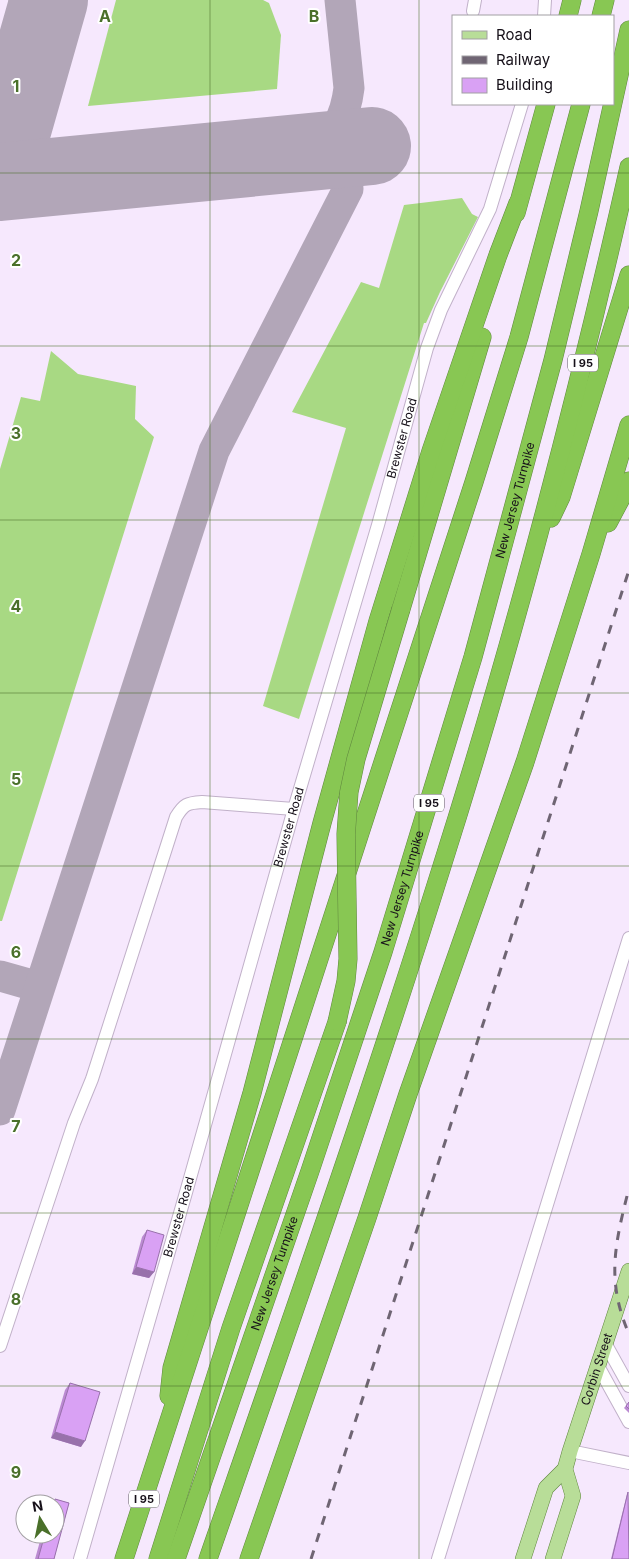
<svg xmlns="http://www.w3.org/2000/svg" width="629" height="1559" font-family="Inter,sans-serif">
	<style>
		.grass { fill: #a8d983 }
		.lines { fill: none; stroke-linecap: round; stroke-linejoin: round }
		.taxiway { stroke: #b2a6b8; stroke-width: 31 }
		.runway { stroke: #b2a6b8; stroke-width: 78 }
		.minor-casing { stroke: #c1b1c9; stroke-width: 14 }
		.major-casing { stroke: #60873f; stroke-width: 16 }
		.highway-casing { stroke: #60873f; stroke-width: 19 }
		.minor { stroke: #fff; stroke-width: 12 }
		.major { stroke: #b8dd98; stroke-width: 15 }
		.highway { stroke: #88c753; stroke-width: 18 }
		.rail { stroke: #6f6573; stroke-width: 3; stroke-dasharray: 9 9; stroke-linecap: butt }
		.highway-bridge-casing { stroke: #60873f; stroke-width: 19; stroke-linecap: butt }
		.highway-bridge { stroke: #88c753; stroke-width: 18 }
		.wall { fill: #bb8ad2 }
		.shaded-wall { fill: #9871ab }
		.building { fill: #d9a1f4; stroke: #9871ab }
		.grid { fill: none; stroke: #4a702a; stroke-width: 1; stroke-opacity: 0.55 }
		.labels { text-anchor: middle; stroke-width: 4; stroke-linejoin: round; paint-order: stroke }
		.shield { fill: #fff; stroke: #5c585e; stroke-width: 1 }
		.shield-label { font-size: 11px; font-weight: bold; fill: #161019 }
		.street-label { font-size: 12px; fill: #161019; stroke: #fff }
		.grid-label { font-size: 16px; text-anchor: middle; font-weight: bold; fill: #4a702a; stroke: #fff; stroke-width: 4; stroke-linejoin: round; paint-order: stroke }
	</style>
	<rect width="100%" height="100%" fill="#f6e8fd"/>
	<g class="grass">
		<polygon points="116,0 263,0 269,3 281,35 277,89 88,106"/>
		<polygon points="462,198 472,214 478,217 440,292 426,323 424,323 299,719 263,706 346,428 292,412 361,282 379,288 404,205"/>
		<polygon points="51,351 78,374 136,386 135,419 154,437 2,921 0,921 0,469 21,397 40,401"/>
	</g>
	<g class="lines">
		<g class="taxiway">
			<path d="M24 0C37 20 34 38 32 61"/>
			<path d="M275 155C286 153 299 151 310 148 336 139 346 113 349 88L340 0"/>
			<polyline points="0,976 39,987"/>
			<polyline points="0,1110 214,451 348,189 347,175 341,160 322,151"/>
		</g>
		<g class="runway">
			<polyline points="0,172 49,0"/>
			<polyline points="0,182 372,146"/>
		</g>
		<g class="minor-casing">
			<g id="minor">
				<polyline points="473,11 475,0"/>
				<polyline points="544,16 545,0"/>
				<polyline points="605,1343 629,1386"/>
				<path d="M0 1346 74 1123 92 1079 176 817C184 804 187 803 202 802L294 809"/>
				<polyline points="598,1366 629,1422"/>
				<polyline points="570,1451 629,1463"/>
				<path id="s1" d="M80 1559 185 1196 294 809 378 525 427 348 441 310 490 209 522 104"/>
				<polyline points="438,1559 629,938"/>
			</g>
		</g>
		<g class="major-casing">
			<g id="major">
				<polyline points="523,1559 546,1488 565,1469"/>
				<path id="s2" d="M553 1559 573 1496 565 1469 570 1451 629 1271"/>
			</g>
		</g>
		<g class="highway-casing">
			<g id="highway">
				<polyline points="568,16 572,0"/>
				<polyline points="601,16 605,0"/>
				<polyline points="516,213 546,104"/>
				<polyline points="551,518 561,497 629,275"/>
				<polyline points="608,523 626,489 629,481"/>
				<polyline points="401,609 482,337"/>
				<polyline points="169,1396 172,1368 252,1093 322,823 378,621 431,451 498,255 518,203"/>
				<polyline points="124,1559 474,482 519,337 581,104"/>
				<polyline points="158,1559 231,1328 337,1022"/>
				<path id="s3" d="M176 1559 310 1171 383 952 473 657 553 360 589 211 629 30"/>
				<path d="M208 1559C288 1329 369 1099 442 866 515 636 576 402 629 167"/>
				<polyline points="249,1559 367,1218 408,1094 525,762 591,554 629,425"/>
			</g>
		</g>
		<use href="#minor" class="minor"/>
		<use href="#major" class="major"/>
		<use href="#highway" class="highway"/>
		<g class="rail">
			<path d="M627 1196C614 1248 607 1283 629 1334"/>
			<polyline points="311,1559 629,570"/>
		</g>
		<g class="highway-bridge-casing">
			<polyline id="highway-bridge" points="337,1022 346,981 348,959 346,834 349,792 356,759 401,609"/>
		</g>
		<use href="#highway-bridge" class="highway-bridge"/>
	</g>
	<g class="wall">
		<polygon points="147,1230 154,1272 149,1278 132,1274 142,1237"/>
		<polygon points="70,1383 81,1447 51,1438 65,1390"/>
		<polygon points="629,1402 629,1413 624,1408"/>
		<polygon points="628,1492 629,1559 611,1559 627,1494"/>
		<polygon points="55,1499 69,1503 54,1559 35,1559 42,1534 55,1534 55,1504 52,1504"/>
	</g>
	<g class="shaded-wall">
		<polygon points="136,1267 154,1272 149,1278 132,1274"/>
		<polygon points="55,1432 85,1441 81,1447 51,1438"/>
	</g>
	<g class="building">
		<polygon points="147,1230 164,1235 154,1272 136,1267"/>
		<polygon points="70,1383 100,1392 85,1441 55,1432"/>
		<polygon points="629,1402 629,1409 626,1406"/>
		<polygon points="628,1492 629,1559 612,1559"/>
		<polygon points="55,1499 69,1503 54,1559 38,1559 45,1534 55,1534 55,1504 54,1504"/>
	</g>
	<path class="grid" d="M210 0V1559M419 0V1559M0 173H629M0 346H629M0 520H629M0 693H629M0 866H629M0 1039H629M0 1213H629M0 1386H629"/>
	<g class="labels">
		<g class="shield">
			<rect x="568" y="354.5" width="30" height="17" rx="4"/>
			<rect x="414" y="794.5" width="30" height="17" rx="4"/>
			<rect x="129" y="1490.5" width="30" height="17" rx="4"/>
		</g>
		<g class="shield-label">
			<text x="583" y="367">I 95</text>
			<text x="429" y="807">I 95</text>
			<text x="144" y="1503">I 95</text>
		</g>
		<g class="street-label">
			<text dy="4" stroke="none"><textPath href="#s1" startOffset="1166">Brewster Road</textPath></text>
			<text dy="4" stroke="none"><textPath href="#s3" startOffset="1112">New Jersey Turnpike</textPath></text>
			<text dy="4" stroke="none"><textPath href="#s1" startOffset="761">Brewster Road</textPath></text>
			<text dy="4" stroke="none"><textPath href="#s3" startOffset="708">New Jersey Turnpike</textPath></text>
			<text dy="4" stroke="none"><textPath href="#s1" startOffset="356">Brewster Road</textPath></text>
			<text dy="4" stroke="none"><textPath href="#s3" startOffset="302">New Jersey Turnpike</textPath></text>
			<text dy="4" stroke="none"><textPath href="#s2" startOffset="199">Corbin Street</textPath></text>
		</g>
	</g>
	<g class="grid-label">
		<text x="105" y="22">A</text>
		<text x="314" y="22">B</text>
		<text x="16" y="92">1</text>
		<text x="16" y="266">2</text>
		<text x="16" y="439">3</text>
		<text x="16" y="612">4</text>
		<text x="16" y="785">5</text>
		<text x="16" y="958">6</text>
		<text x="16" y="1132">7</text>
		<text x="16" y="1305">8</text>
		<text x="16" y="1478">9</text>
	</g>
	<rect x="452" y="15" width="162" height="90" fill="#ffffff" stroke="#a29fa3"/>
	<rect x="462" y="31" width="25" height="8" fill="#b8dd98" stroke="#a29fa3"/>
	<text x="496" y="40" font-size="15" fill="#161019">Road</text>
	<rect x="462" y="56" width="25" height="8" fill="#6f6573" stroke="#a29fa3"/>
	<text x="496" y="65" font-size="15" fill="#161019">Railway</text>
	<rect x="462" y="78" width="25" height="15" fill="#d9a1f4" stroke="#a29fa3"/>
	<text x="496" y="90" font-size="15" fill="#161019">Building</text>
	<g transform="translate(40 1519) rotate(350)"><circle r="24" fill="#ffffff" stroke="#a29fa3"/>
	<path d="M0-4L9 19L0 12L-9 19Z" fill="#4a702a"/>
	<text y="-8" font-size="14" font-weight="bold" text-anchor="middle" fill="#161019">N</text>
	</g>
</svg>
